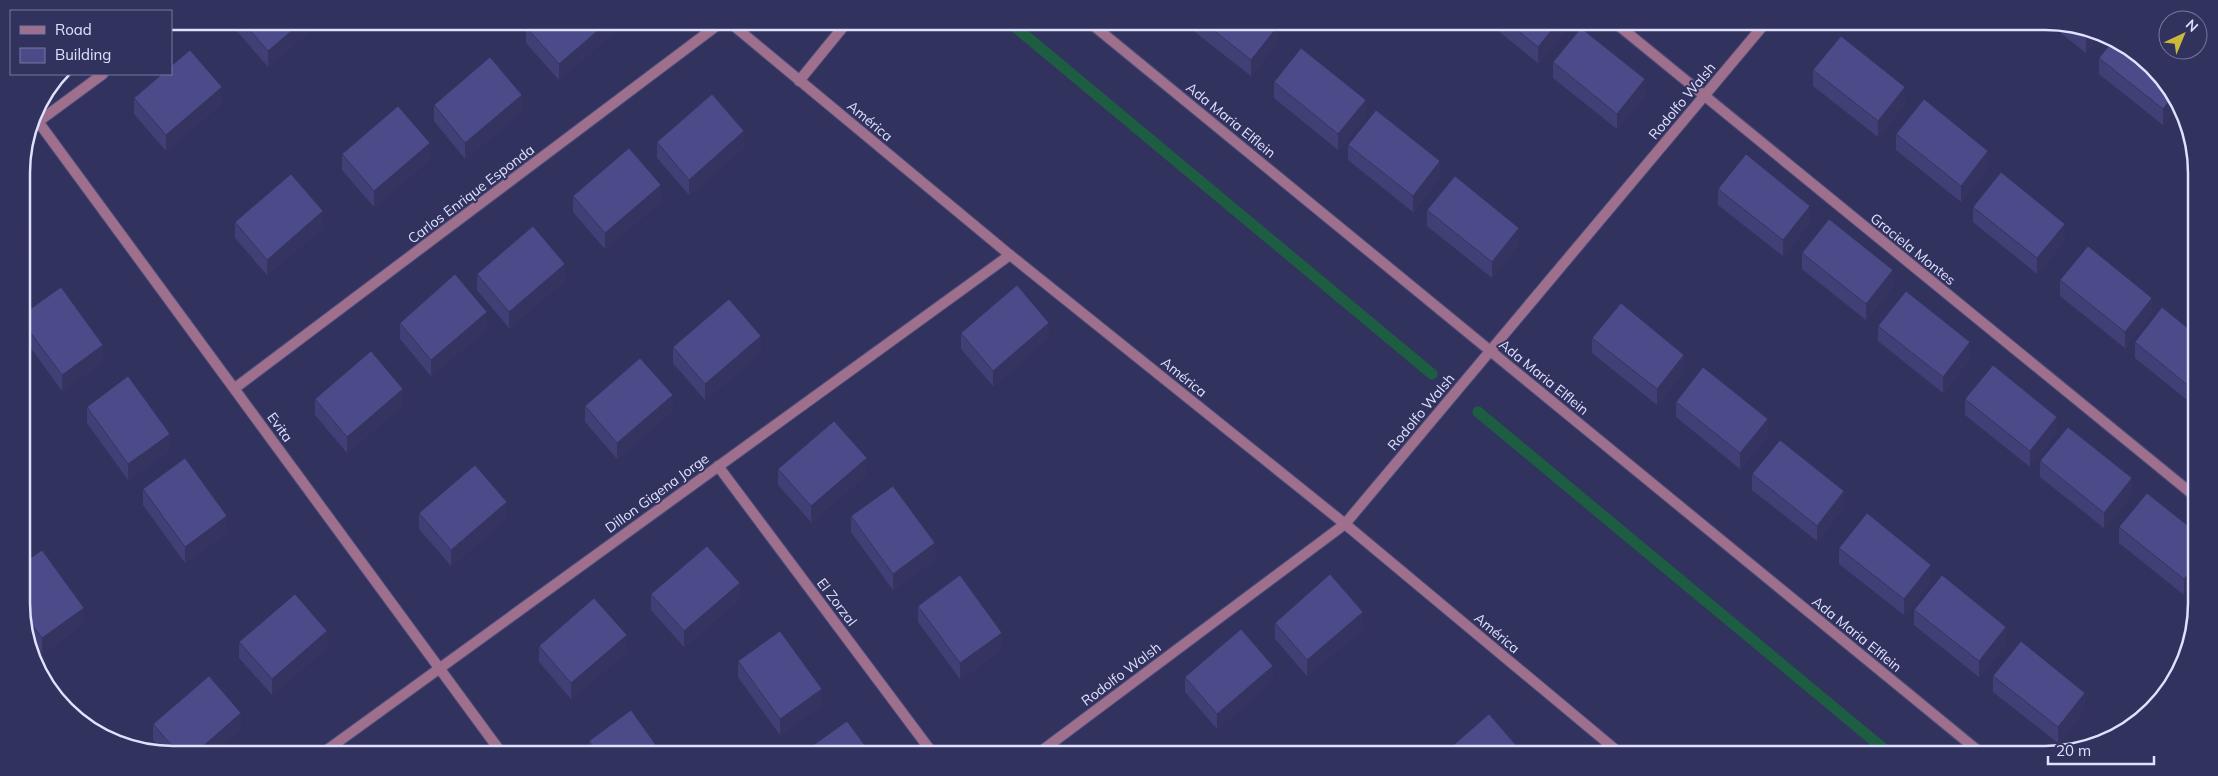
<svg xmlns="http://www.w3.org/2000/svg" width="2218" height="776" font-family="Mulish,sans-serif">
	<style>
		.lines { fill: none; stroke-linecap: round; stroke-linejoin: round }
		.stream { stroke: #1d5e42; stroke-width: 11 }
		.minor-casing { stroke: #4e4e79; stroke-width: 12 }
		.tertiary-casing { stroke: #4e4e79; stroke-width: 12 }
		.minor { stroke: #9f708d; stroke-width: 10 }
		.tertiary { stroke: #9f708d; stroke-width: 10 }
		.wall { fill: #414076 }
		.shaded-wall { fill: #353460 }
		.building { fill: #4c4b89; stroke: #353460 }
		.labels { text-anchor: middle; stroke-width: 4; stroke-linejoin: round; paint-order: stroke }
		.street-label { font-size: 14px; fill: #dfe2ff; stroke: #32325f }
		.rim { fill: none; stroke: #dfe2ff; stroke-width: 2.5 }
	</style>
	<rect width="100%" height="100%" fill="#32325f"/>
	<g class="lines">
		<g class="stream">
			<polyline points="1008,21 1432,374"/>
			<polyline points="1478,412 1890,754"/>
		</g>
		<g class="minor-casing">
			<g id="minor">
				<polyline points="728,21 1010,255 1345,524 1622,755"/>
				<polyline points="1088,21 1982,754"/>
				<polyline points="1613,21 2196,497"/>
				<polyline points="171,23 174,21"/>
				<polyline points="799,81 848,21"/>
				<polyline points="31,127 103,74"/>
				<polyline points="235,388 723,21"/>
				<polyline points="718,466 934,755"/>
				<polyline points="2136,724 2179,672"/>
				<polyline points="320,755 1010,255"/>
				<polyline points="1036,755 1345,524 1767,21"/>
			</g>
		</g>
		<g class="tertiary-casing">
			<polyline id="tertiary" points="34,116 503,755"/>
		</g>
		<use href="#minor" class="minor"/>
		<use href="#tertiary" class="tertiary"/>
	</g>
	<g class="wall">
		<polygon points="236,21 321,21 268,67 236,30"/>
		<polygon points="614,21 614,32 559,80 526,43 526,27"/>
		<polygon points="1186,21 1272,21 1278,42 1251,76 1186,25"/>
		<polygon points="1486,21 1566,21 1566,29 1538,63"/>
		<polygon points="2047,22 2093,29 2086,53"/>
		<polygon points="2099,58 2180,104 2163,125 2099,74"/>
		<polygon points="1553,62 1645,95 1617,129 1553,78"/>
		<polygon points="1813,70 1905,103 1878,137 1813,86"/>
		<polygon points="1274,82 1366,115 1338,150 1274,98"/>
		<polygon points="134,98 222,103 166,151 134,114"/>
		<polygon points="434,105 522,111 465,159 434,121"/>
		<polygon points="2188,129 2195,153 2195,155 2186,147 2186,132"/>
		<polygon points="1896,134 1988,167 1961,202 1896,150"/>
		<polygon points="657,142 744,147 689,195 657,158"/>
		<polygon points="1348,145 1440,177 1413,212 1348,160"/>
		<polygon points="342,154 430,159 374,207 342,170"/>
		<polygon points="1718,189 1810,222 1783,256 1718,205"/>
		<polygon points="573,196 661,201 605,249 573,212"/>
		<polygon points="1973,207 2065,240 2037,274 1973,222"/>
		<polygon points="1427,210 1519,243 1492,278 1427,226"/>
		<polygon points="235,222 323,227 267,275 235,238"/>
		<polygon points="1802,253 1893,286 1866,320 1802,269"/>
		<polygon points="477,274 565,280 509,328 477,290"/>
		<polygon points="2060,280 2152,313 2125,348 2060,296"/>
		<polygon points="22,315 103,361 62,391 23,337"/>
		<polygon points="400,323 487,328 431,376 400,339"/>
		<polygon points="1878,326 1970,358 1943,393 1878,341"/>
		<polygon points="961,333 1049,338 993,386 961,349"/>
		<polygon points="2196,335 2196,407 2135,358 2135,342"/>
		<polygon points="1592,338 1684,371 1657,405 1592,353"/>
		<polygon points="673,347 761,352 705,400 673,363"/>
		<polygon points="315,399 403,404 347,453 315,415"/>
		<polygon points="1965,399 2057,432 2030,467 1965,415"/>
		<polygon points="1676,402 1768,435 1740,469 1676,417"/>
		<polygon points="585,406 673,410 617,459 585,422"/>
		<polygon points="87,407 170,450 128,480 87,423"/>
		<polygon points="2040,461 2132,494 2104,528 2040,477"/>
		<polygon points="778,469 867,474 811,522 778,485"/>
		<polygon points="1752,474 1844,507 1817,541 1752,490"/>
		<polygon points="143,489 227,532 185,563 143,505"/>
		<polygon points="419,513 507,518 451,566 419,529"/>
		<polygon points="851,516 935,559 893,590 851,532"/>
		<polygon points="2119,527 2197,533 2184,595 2119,543"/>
		<polygon points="1839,548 1931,581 1904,615 1839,564"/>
		<polygon points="24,563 84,623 42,654 24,630"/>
		<polygon points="651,594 740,599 684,647 651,610"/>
		<polygon points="918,606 1002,649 960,679 918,622"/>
		<polygon points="1914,610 2006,643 1979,677 1914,625"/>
		<polygon points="1275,623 1363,628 1307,676 1275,639"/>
		<polygon points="239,642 327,647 272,695 239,658"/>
		<polygon points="539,646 627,651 571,699 539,662"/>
		<polygon points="738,661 822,705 780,735 738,677"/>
		<polygon points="1993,676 2085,709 2058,743 1993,692"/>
		<polygon points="1185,677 1273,681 1217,729 1185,692"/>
		<polygon points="153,724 241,729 211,755 173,755 165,753 153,740"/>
		<polygon points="589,741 663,755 589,755"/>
	</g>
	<g class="shaded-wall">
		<polygon points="303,21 321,21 268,67 268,51"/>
		<polygon points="609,21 614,21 614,32 559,80 559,64"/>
		<polygon points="1559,21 1566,21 1566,29 1538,63 1538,47"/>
		<polygon points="1278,26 1278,42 1251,76 1251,60"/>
		<polygon points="2093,29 2101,34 2086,53 2086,37"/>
		<polygon points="1645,79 1645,95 1617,129 1617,114"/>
		<polygon points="222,87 222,103 166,151 166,135"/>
		<polygon points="1905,87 1905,103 1878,137 1878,121"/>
		<polygon points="522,95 522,111 465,159 465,143"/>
		<polygon points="2174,95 2180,104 2163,125 2163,109"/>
		<polygon points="1366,100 1366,115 1338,150 1338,134"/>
		<polygon points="744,131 744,147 689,195 689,180"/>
		<polygon points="430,143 430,159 374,207 374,191"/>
		<polygon points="1988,151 1988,167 1961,202 1961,186"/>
		<polygon points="1440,161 1440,177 1413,212 1413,196"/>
		<polygon points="661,185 661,201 605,249 605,233"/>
		<polygon points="1810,206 1810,222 1783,256 1783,240"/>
		<polygon points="323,211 323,227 267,275 267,260"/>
		<polygon points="23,214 23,230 22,231 22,215"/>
		<polygon points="2065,224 2065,240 2037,274 2037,258"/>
		<polygon points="1519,228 1519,243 1492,278 1492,262"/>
		<polygon points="565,264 565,280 509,328 509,312"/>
		<polygon points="1893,270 1893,286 1866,320 1866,304"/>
		<polygon points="2152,298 2152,313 2125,348 2125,332"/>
		<polygon points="487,312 487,328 431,376 431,360"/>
		<polygon points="1049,323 1049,338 993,386 993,371"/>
		<polygon points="761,336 761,352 705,400 705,384"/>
		<polygon points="1970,342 1970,358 1943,393 1943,377"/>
		<polygon points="103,345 103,361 62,391 62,375"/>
		<polygon points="1684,355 1684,371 1657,405 1657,389"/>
		<polygon points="403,389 403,404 347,453 347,437"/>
		<polygon points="673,395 673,410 617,459 617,443"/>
		<polygon points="2057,417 2057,432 2030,467 2030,451"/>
		<polygon points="1768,419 1768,435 1740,469 1740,453"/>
		<polygon points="170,434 170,450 128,480 128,464"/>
		<polygon points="867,458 867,474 811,522 811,506"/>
		<polygon points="2132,478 2132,494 2104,528 2104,513"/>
		<polygon points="1844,491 1844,507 1817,541 1817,526"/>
		<polygon points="507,502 507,518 451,566 451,550"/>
		<polygon points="227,516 227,532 185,563 185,547"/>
		<polygon points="27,526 27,541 24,544 24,528"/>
		<polygon points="935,543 935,559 893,590 893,574"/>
		<polygon points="2197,563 2197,578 2184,595 2184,579"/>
		<polygon points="1931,565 1931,581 1904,615 1904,599"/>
		<polygon points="740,583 740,599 684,647 684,631"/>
		<polygon points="84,608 84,623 42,654 42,638"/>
		<polygon points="1363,612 1363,628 1307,676 1307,660"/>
		<polygon points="2006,627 2006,643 1979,677 1979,661"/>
		<polygon points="327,631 327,647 272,695 272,679"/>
		<polygon points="1002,633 1002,649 960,679 960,663"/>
		<polygon points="627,635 627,651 571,699 571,683"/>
		<polygon points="1273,666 1273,681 1217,729 1217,714"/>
		<polygon points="822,689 822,705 780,735 780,719"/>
		<polygon points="2085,693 2085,709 2058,743 2058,727"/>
		<polygon points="241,713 241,729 211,755 193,755"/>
	</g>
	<g class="building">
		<polygon points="242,21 303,21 268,51"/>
		<polygon points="533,21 609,21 559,64 526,27"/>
		<polygon points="1202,21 1272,21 1278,26 1251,60"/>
		<polygon points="1506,21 1559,21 1538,47"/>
		<polygon points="2072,26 2093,29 2086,37"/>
		<polygon points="1581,28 1645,79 1617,114 1553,62"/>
		<polygon points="1841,36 1905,87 1878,121 1813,70"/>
		<polygon points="2112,42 2159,73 2174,95 2163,109 2099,58"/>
		<polygon points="1301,48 1366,100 1338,134 1274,82"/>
		<polygon points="190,50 222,87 166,135 134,98 162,74 171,74 171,66"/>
		<polygon points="490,57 522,95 465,143 434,105"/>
		<polygon points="712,94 744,131 689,180 657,142"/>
		<polygon points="1924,99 1988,151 1961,186 1896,134"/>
		<polygon points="398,106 430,143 374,191 342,154"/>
		<polygon points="1376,110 1440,161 1413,196 1348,145"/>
		<polygon points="2188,129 2190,135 2186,132"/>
		<polygon points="629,148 661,185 605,233 573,196"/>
		<polygon points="1746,154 1810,206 1783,240 1718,189"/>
		<polygon points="2001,172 2065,224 2037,258 1973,207"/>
		<polygon points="291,174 323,211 267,260 235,222"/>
		<polygon points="1455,176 1519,228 1492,262 1427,210"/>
		<polygon points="1829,219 1893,270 1866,304 1802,253"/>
		<polygon points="533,226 565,264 509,312 477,274"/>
		<polygon points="2088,246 2152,298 2125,332 2060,280"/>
		<polygon points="455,274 487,312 431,360 400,323"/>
		<polygon points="1017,285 1049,323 993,371 961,333"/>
		<polygon points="61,287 103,345 62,375 22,321 22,315"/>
		<polygon points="1906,291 1970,342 1943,377 1878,326"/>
		<polygon points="729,299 761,336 705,384 673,347"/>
		<polygon points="1621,303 1684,355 1657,389 1592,338"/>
		<polygon points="2162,307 2196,335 2196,392 2135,342"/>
		<polygon points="371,351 403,389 347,437 315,399"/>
		<polygon points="640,358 673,395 617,443 585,406"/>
		<polygon points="1993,365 2057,417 2030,451 1965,399"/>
		<polygon points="1703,367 1768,419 1740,453 1676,402"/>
		<polygon points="128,376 170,434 128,464 87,407"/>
		<polygon points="834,421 867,458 811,506 778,469"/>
		<polygon points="2068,427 2132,478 2104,513 2040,461"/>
		<polygon points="1780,440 1844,491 1817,526 1752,474"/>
		<polygon points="185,458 227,516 185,547 143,489"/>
		<polygon points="475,465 507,502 451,550 419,513"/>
		<polygon points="893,486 935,543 893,574 851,516"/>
		<polygon points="2147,493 2197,533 2197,563 2184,579 2119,527"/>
		<polygon points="1867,513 1931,565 1904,599 1839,548"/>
		<polygon points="24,521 27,526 24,528"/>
		<polygon points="707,546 740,583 684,631 651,594"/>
		<polygon points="42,550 84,608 42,638 24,614 24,563"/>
		<polygon points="1330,574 1363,612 1307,660 1275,623"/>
		<polygon points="960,575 1002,633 960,663 918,606"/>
		<polygon points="1942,575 2006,627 1979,661 1914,610"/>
		<polygon points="295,594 327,631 272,679 239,642"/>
		<polygon points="594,598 627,635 571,683 539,646"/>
		<polygon points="1241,629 1273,666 1217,714 1185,677"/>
		<polygon points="780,631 822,689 780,719 738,661"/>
		<polygon points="2021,641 2085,693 2058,727 1993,676"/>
		<polygon points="209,676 241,713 193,755 180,755 153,724"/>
		<polygon points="631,710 663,755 599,755 589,741"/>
		<polygon points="1489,714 1521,751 1517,755 1442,755"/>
		<polygon points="847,721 872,755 808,755 805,751"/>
	</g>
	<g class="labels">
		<g class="street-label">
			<text transform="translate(1682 101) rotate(-50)" y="5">Rodolfo Walsh</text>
			<text transform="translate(1231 120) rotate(39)" y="5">Ada Maria Elflein</text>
			<text transform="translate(870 121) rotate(40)" y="5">América</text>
			<text transform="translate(471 194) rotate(-37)" y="5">Carlos Enrique Esponda</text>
			<text transform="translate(1913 249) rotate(39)" y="5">Graciela Montes</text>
			<text transform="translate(1184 377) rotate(39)" y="5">América</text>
			<text transform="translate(1544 377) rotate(39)" y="5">Ada Maria Elflein</text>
			<text transform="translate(1421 412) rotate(-50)" y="5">Rodolfo Walsh</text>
			<text transform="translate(280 427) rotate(54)" y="5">Evita</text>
			<text transform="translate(657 493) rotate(-36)" y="5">Dillon Gigena Jorge</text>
			<text transform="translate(837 602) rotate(53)" y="5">El Zorzal</text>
			<text transform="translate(1497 633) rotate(40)" y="5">América</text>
			<text transform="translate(1857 634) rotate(39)" y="5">Ada Maria Elflein</text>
			<text transform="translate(1121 674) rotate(-37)" y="5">Rodolfo Walsh</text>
		</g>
	</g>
	<path d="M0 0H2218V776H0ZM173 30H2045A143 143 0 0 1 2188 173V603A143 143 0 0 1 2045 746H173A143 143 0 0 1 30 603V173A143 143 0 0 1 173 30Z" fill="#32325f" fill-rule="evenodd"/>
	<path class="rim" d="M173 30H2045A143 143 0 0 1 2188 173V603A143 143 0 0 1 2045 746H173A143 143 0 0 1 30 603V173A143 143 0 0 1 173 30Z"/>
	<rect x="10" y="10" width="162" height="65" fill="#32325f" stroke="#77789f"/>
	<rect x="20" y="26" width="25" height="8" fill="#9f708d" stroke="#77789f"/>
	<text x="55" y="35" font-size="15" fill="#dfe2ff">Road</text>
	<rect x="20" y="48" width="25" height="15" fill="#4c4b89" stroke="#77789f"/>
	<text x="55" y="60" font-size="15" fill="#dfe2ff">Building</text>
	<g transform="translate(2183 35) rotate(44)"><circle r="24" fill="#32325f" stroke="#77789f"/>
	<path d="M0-4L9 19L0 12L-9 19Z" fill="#cbba39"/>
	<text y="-8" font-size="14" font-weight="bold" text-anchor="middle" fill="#dfe2ff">N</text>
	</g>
	<path d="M2048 756v8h106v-8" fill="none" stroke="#dfe2ff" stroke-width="2.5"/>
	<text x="2056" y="756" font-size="15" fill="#dfe2ff" stroke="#32325f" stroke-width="4" paint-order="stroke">20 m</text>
</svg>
